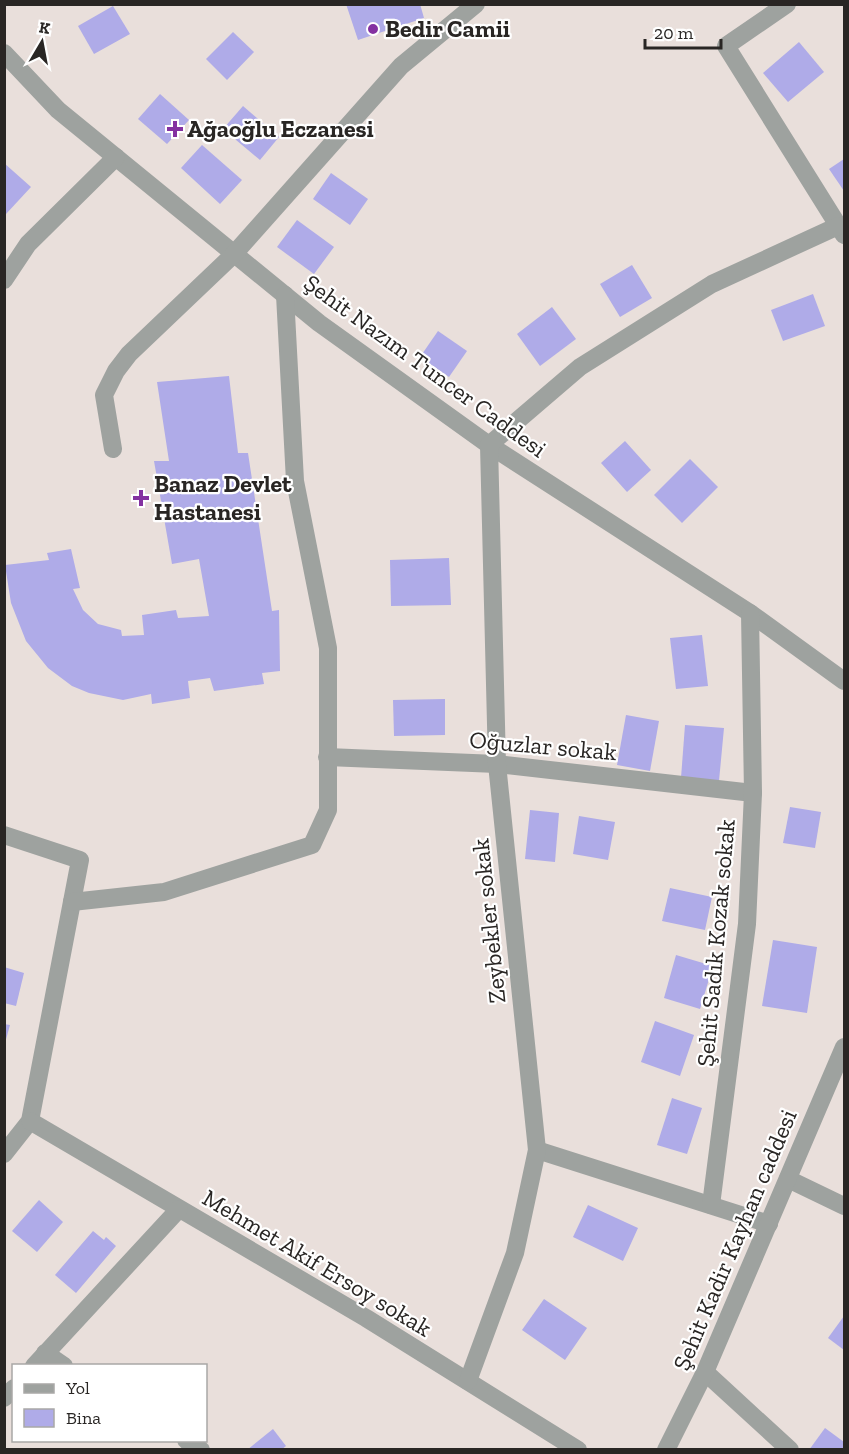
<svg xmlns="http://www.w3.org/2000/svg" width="849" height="1454" font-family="'Zilla Slab',serif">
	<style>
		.building { fill: #afabe8 }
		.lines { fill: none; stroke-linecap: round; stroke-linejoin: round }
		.minor { stroke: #9ea29f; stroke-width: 18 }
		.poi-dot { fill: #8431a1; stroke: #fff; stroke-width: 2 }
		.labels { text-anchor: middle; stroke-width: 4.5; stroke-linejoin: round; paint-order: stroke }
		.poi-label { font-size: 24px; font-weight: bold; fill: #292624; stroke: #fff; text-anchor: start }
		.street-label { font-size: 24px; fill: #292624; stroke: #fff }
	</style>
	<rect width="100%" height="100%" fill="#e9dfdb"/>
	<g class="building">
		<polygon points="346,4 420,4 424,18 358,40"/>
		<polygon points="113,6 130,34 94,54 78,26"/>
		<polygon points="233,32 254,52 227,80 206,59"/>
		<polygon points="799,42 824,72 788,102 763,73"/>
		<polygon points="160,94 189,120 167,144 138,119"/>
		<polygon points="243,106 279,137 260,160 223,129"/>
		<polygon points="202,145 242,180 220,204 181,168"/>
		<polygon points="844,159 844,191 829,169"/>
		<polygon points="4,163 31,187 6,214 4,212"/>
		<polygon points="331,173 368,199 350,225 313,199"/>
		<polygon points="297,220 334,247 314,274 277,247"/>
		<polygon points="632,265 652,298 620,317 600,284"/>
		<polygon points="813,294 825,326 783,341 771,310"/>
		<polygon points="552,307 576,339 540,366 517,334"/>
		<polygon points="438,331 467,351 449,377 420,357"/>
		<polygon points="229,376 238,453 248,453 272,611 279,610 280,671 262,673 264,684 214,691 210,678 188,681 190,698 152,704 151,694 123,700 89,693 72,686 48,668 26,641 11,603 5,565 49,560 47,553 71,549 80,588 73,589 83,610 98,624 121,630 122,636 144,635 142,615 176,610 178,618 209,616 199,559 172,564 154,461 169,461 157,382"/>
		<polygon points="625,441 651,470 627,492 601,463"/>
		<polygon points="690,459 718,487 682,523 654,495"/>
		<polygon points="449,558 451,605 391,606 390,560"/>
		<polygon points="702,635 708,686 676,689 670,638"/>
		<polygon points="445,699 445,735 394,736 393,700"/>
		<polygon points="626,715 659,721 650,771 617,765"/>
		<polygon points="685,725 724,728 719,781 681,778"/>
		<polygon points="790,807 821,812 815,848 783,843"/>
		<polygon points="530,810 559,813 555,862 525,859"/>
		<polygon points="579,816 615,822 608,860 573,854"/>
		<polygon points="670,888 712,897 705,930 662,921"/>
		<polygon points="773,940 817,947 807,1013 762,1006"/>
		<polygon points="676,955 713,966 700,1009 664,998"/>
		<polygon points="4,967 24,973 16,1006 4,1003"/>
		<polygon points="655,1021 694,1035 680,1076 641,1062"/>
		<polygon points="4,1024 10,1025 5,1043 4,1043"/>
		<polygon points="672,1098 702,1108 687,1154 657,1145"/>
		<polygon points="39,1200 63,1222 37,1252 12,1231"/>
		<polygon points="588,1205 638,1228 623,1261 573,1237"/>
		<polygon points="93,1231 104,1240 106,1237 116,1246 76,1293 55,1275"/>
		<polygon points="544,1299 587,1328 565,1360 522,1330"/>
		<polygon points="844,1316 844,1350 828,1338"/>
		<polygon points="825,1428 844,1442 844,1450 809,1450"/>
		<polygon points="273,1429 286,1446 281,1450 247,1450"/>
	</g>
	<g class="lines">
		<g class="minor">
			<polyline points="787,4 726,46 844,235"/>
			<polyline points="4,53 58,110 319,323 489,445 750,613 844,681"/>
			<polyline points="4,280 28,244 116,157"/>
			<polyline points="113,449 104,395 116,371 129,354 234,254 401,66 476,4"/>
			<polyline points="327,757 497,764 753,793"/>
			<polyline points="4,835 80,860 30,1121 4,1154"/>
			<polyline points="72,902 164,892 312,845 328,810 328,648 295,481 285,295"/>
			<polyline points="30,1121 366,1318 578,1450"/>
			<polyline points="537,1150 769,1224"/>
			<polyline points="788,1179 844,1206"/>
			<polyline points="711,1205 747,924 753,793 750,613"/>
			<polyline points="45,1353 64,1366"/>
			<polyline points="34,1366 179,1209"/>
			<polyline points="705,1372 790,1450"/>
			<polyline points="468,1381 515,1253 537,1150 497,764 489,445 580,367 712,284 838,226"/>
			<polyline points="4,1398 14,1388"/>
			<polyline points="186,1440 201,1450"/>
			<polyline points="666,1450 705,1372 844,1047"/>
		</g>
	</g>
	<g class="poi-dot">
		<circle cx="373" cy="29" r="6"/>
		<path d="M172 120h6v6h6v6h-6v6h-6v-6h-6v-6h6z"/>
		<path d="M138 489h6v6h6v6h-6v6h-6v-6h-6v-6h6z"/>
	</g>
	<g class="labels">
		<g class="poi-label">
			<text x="385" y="37">Bedir Camii</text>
			<text x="187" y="137">Ağaoğlu Eczanesi</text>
			<text x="154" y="492">Banaz Devlet<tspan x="154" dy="28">Hastanesi</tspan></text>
		</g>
		<g class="street-label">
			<text transform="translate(425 366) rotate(36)" y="8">Şehit Nazım Tuncer Caddesi</text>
			<text transform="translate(543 746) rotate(5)" y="8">Oğuzlar sokak</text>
			<text transform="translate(489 921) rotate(-96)" y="8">Zeybekler sokak</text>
			<text transform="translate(716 943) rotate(-85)" y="8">Şehit Sadık Kozak sokak</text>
			<text transform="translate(735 1240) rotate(-67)" y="8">Şehit Kadir Kayhan caddesi</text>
			<text transform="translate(317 1263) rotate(31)" y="8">Mehmet Akif Ersoy sokak</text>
		</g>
	</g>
	<rect width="849" height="1454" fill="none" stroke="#292624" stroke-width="12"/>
	<rect x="12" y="1364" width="195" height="78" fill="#ffffff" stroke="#a9a8a7" stroke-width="1.5"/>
	<rect x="24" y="1384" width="30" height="9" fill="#9ea29f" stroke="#a9a8a7" stroke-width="1.5"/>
	<text x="66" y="1394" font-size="18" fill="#292624">Yol</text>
	<rect x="24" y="1409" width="30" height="18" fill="#afabe8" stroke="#a9a8a7" stroke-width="1.5"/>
	<text x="66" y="1424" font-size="18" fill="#292624">Bina</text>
	<g transform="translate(42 42) rotate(10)" stroke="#ffffff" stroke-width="4.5" paint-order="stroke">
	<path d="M0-4.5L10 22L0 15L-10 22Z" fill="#292624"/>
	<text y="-9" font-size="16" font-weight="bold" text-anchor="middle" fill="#292624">K</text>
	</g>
	<path d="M645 39v9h76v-9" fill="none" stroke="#292624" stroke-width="3"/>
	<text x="654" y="39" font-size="18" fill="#292624" stroke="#ffffff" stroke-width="4.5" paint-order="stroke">20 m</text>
</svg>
